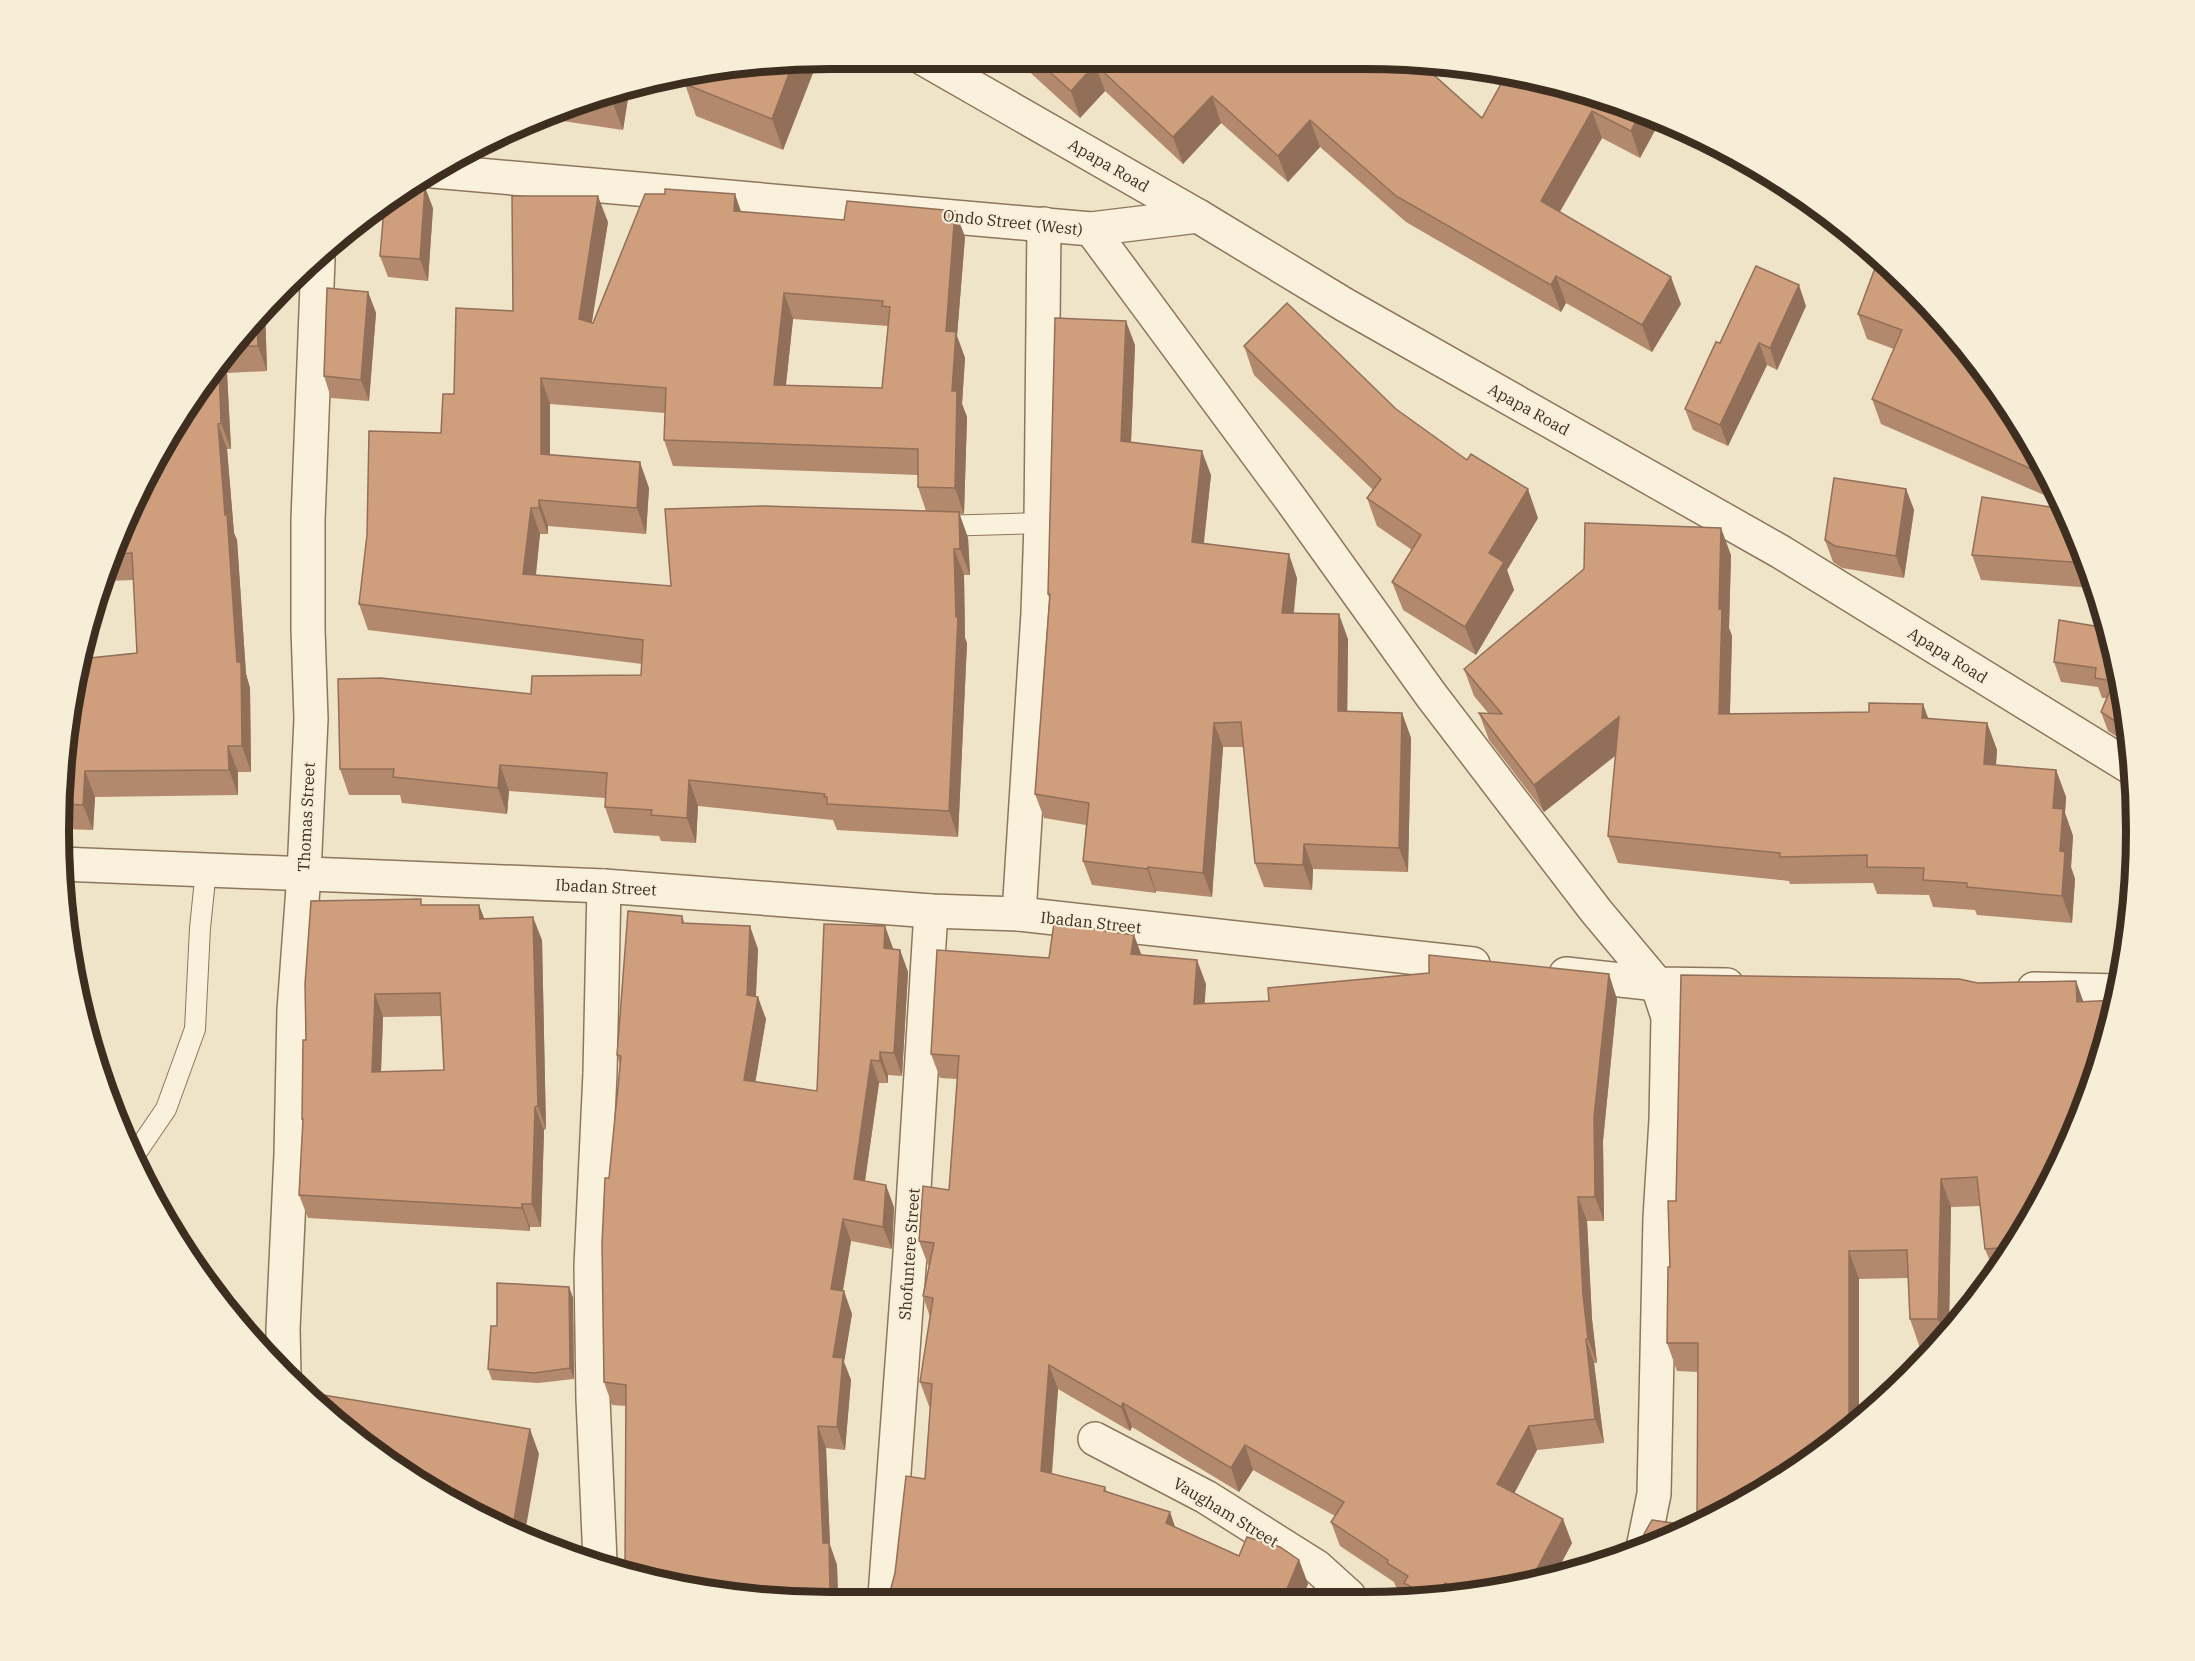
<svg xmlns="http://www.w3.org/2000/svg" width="2195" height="1661" font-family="'IBM Plex Serif',serif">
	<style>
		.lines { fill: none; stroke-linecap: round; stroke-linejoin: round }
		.service-casing { stroke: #8d765c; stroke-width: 22 }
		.minor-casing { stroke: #8d765c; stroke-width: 36 }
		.tertiary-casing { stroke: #8d765c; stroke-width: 36 }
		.service { stroke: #faf1dc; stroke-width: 20 }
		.minor { stroke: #faf1dc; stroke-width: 33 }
		.tertiary { stroke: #faf1dc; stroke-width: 33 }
		.wall { fill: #b2896c; fill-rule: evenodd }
		.shaded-wall { fill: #916f58 }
		.building { fill: #cf9f7d; stroke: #916f58; stroke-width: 1.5; fill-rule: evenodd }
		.labels { text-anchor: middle; stroke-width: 4.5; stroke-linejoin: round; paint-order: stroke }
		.street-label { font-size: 16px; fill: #3d2e20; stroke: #f7eed8 }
		.rim { fill: none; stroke: #3d2e20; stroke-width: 8 }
	</style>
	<rect width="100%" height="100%" fill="#f0e4c8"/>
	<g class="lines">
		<g class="service-casing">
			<g id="service">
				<polyline points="939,526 1041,523"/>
				<polyline points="136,1153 166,1109 195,1029 200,928 206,870"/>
			</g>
		</g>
		<g class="minor-casing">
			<g id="minor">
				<polyline points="433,171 1091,229 1198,216"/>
				<polyline points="1091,229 1292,501 1431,695 1596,911 1657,984 1668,1017 1666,1120 1660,1218 1654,1494 1643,1548"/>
				<polyline points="61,864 604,886 931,911 1019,914 1473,964"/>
				<polyline points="1019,914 1038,613 1041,523 1044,224"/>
				<polyline points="1566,974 1657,984 1727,985"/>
				<polyline points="2034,989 2119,991"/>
				<polyline points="284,1375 283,1329 291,1154 294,1010 304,874 311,719 308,629 308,520 318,259"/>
				<polyline points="1095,1439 1206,1497 1317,1567 1349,1596"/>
				<polyline points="600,1561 593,1399 591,1266 600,1073 604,886"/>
				<polyline points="885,1596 910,1254 931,911"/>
			</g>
		</g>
		<g class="tertiary-casing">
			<polyline id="tertiary" points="924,59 1198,216 1345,305 1781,552 2130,767"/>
		</g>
		<use href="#service" class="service"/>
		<use href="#minor" class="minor"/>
		<use href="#tertiary" class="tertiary"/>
	</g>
	<g class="wall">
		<polygon points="1020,59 1415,60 1482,118 1565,85 1660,121 1640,158 1602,138 1560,212 1681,304 1652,352 1566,303 1561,312 1406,222 1320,147 1288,182 1221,123 1183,164 1105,91 1080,118 1023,66"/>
		<polygon points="818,60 783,150 696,116 685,84"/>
		<polygon points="630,85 623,130 549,119"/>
		<polygon points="1708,139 1759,171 1754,179 1714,157"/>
		<polygon points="1799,196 1834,218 1838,221 1836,224 1803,206"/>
		<polygon points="433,208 428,281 388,277 380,256"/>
		<path d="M955 211 965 237 957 336 965 358 962 404 967 417 964 514H959L968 538 970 575H964L965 638 967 643 958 837 837 830 833 820 698 806 696 843 661 841 659 836 614 833 605 807V798L509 791 507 814 402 803 400 795H349L340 769 531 694 641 675 642 664 368 630 359 604 441 433 454 394 513 311 608 222 592 322 593 323 741 212 844 220ZM793 319 888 326 882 388 786 385ZM550 404 665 413 664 440 673 466 918 475V487L926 511 671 586 536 575 540 534H548V526L646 534 649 488 550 455Z"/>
		<polygon points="1886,263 2006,401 2060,502 1881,424 1872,399 1894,349 1867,339 1858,314"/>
		<polygon points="368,292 376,313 369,401 331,398 324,376"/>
		<polygon points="1806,306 1777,370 1767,365 1728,446 1693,430 1685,409 1720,343"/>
		<polygon points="265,309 267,371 227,373 231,449 227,449 234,533 237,540 246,674 250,688 251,772 238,772 238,795 95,797 93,830 64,829 73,680 137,653 134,580 107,581 138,489 189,401"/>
		<polygon points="1135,345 1131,442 1211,475 1204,543 1297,578 1294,613 1348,639 1347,711 1402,713 1411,738 1408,872 1313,869 1312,890 1264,887 1255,863 1244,747 1223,747 1212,897 1156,891 1156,893 1092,885 1083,861 1086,825 1044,818 1035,794 1049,599 1048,594"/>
		<polygon points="1244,346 1396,409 1538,518 1507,570 1514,590 1476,655 1403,610 1392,582 1412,550 1377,526 1367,498 1373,490 1254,375"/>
		<polygon points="1906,489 1914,510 1904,578 1842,568 1833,562 1825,540"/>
		<polygon points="2078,535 2094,588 1981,580 1972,555"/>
		<polygon points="1731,555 1729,628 1732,636 1730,713 1928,719 1987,723 1997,750 1996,765 2056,770 2066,797 2065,813 2073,836 2071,867 2075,879 2072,923 1977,915 1975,910 1933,907 1929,895 1877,894 1873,883 1790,884 1789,881 1618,863 1608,836 1616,755 1544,812 1489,740 1479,713 1489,714 1474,696 1464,669"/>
		<polygon points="2059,620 2122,680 2128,744 2108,731 2101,712 2106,698 2102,698 2098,687 2061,682 2054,662"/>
		<path d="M423 905 484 919 542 940 546 1129 544 1130 541 1227H530V1231L308 1218 299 1195 303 1123 302 1119 306 1040ZM441 1016 444 1070 381 1072 383 1017Z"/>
		<polygon points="682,916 685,924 758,949 756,997 766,1019 755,1082 817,1091 893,949 900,950 908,972 902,1076 888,1075 888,1083 879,1083 865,1181 894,1207 892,1249 851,1241 843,1291 852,1314 844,1362 851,1380 845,1450 826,1448 830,1545 837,1565 838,1596 729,1596 626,1406 612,1405 604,1382 620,1065 617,1055"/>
		<polygon points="1134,935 1141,955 1206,984 1204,1004 1617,999 1603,1141 1604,1221 1587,1221 1592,1319 1597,1363 1594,1363 1604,1443 1537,1450 1514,1493 1572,1543 1557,1571 1465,1596 1409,1596 1396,1587 1394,1582 1340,1546 1331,1522 1335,1516 1253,1470 1239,1492 1132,1427 1130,1431 1058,1389 1052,1474 1105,1487 1107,1492 1170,1512 1175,1527 1239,1556 1299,1560 1308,1584 1303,1596 892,1596 890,1592 925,1479 930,1407 929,1406 920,1382 930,1317 923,1296 929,1265 928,1265 919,1241 949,1190 957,1079 940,1078 931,1054 1049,958"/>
		<polygon points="2076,981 2083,1002 2078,1126 2007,1259 1995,1274 1985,1249 1980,1206 1951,1207 1949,1329 1934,1347 1920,1348 1910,1319 1908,1278 1859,1279 1698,1372 1677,1371 1667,1343 1670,1267 1676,1201 1978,983"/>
		<polygon points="569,1287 573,1298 574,1379 538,1383 492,1380 488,1369 497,1326"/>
	</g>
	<g class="shaded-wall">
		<polygon points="818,60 783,150 772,119 793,63"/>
		<polygon points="1095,64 1105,91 1080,118 1071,91"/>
		<polygon points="630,85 623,130 612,101 614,92"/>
		<polygon points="1212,96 1221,123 1183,164 1173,137"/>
		<polygon points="1592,111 1602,138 1550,228 1541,201"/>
		<polygon points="1640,113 1660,121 1640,158 1631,131"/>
		<polygon points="1310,120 1320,147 1288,182 1278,156"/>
		<polygon points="1749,165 1759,171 1754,179"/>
		<polygon points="425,187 433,208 428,281 420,259"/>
		<polygon points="735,194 744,220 734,211"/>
		<polygon points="598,196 608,222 588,345 579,319"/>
		<polygon points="955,211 965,237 957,336 965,358 962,404 967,417 964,514 955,488 952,391 946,331"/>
		<polygon points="1556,276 1566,303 1561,312 1551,285"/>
		<polygon points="1671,277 1681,304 1652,352 1642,325"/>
		<polygon points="1799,285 1806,306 1777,370 1770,348"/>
		<polygon points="368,292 376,313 369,401 361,380"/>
		<polygon points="784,293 793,319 783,411 774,385"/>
		<polygon points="265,309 267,371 258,346 257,319"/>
		<polygon points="1126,321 1135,345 1130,466 1121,441"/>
		<polygon points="1759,343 1767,365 1728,446 1720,425"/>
		<polygon points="223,360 227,373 231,449 221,423 219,365"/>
		<polygon points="541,378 550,404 550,480 541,454"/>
		<polygon points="218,424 227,449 234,533 237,540 246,674 250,688 251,772 242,746"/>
		<polygon points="1202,451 1211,475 1201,567 1192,542"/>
		<polygon points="640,462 649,488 646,534 637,508"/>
		<polygon points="1528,489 1538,518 1507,570 1514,590 1476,655 1465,627 1489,553"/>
		<polygon points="1906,489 1914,510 1904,578 1896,556"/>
		<polygon points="539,500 548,526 548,534 539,508"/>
		<polygon points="531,508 540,534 533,600 523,574"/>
		<polygon points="959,512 968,538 970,575 960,549"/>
		<polygon points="1721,528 1731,555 1729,628 1732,636 1729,741 1719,714 1719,609"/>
		<polygon points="954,549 964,575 965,638 967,643 958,837 949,811 956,617"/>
		<polygon points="1289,554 1297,578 1291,637 1282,613"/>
		<polygon points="1339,614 1348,639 1347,736 1338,711"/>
		<polygon points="1923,704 1933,731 1922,718"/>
		<polygon points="1402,713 1411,738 1408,872 1399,848"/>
		<polygon points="1619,717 1629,745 1544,812 1534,785"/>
		<polygon points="1214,723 1223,747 1212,897 1203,873"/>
		<polygon points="1987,723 1997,750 1994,791 1984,764"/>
		<polygon points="228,746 238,772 238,795 229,770"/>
		<polygon points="500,765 509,791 507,814 498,788"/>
		<polygon points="2056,770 2066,797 2065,813 2073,836 2071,867 2075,879 2072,923 2062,896 2053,808"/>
		<polygon points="85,771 95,797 93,830 83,805"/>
		<polygon points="689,780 698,806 696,843 687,818"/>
		<polygon points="1304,844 1313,869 1312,890 1303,865"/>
		<polygon points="1148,867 1156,891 1156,893 1147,869"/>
		<polygon points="479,905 488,928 480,919"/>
		<polygon points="533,917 542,940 546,1129 538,1106"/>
		<polygon points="750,926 758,949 755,1013 758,997 766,1019 752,1102 744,1080"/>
		<polygon points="885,926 893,948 892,971 884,948"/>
		<polygon points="1134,935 1143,959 1131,954"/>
		<polygon points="900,950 908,972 902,1076 894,1053"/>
		<polygon points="1197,960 1206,984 1203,1029 1194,1004"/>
		<polygon points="1609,974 1617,999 1603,1141 1604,1221 1595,1197 1594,1117"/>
		<polygon points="2076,981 2086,1009 2077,1002"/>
		<polygon points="375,994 383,1017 380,1095 372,1072"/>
		<polygon points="880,1052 888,1075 888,1083 880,1061"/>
		<polygon points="871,1060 879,1083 862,1201 854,1179"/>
		<polygon points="535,1107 544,1130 541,1227 532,1204"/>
		<polygon points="1941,1179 1951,1207 1949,1329 1944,1335 1938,1319"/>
		<polygon points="886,1185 894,1207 892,1249 883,1227"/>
		<polygon points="1578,1197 1587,1221 1592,1319 1597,1363 1588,1339 1583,1295"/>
		<polygon points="522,1204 530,1227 530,1231 522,1208"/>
		<polygon points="843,1219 851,1241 839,1312 831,1289"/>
		<polygon points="1849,1251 1859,1279 1859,1418 1849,1427"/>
		<polygon points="569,1287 573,1298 574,1379 570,1368"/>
		<polygon points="844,1291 852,1314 844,1362 851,1380 845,1450 837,1427 833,1357"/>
		<polygon points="1586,1339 1594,1363 1604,1443 1595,1419"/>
		<polygon points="1049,1365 1058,1389 1050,1495 1041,1471"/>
		<polygon points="1123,1403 1132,1427 1130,1431 1121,1407"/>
		<polygon points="818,1426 826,1448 830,1545 837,1565 838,1596 832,1596 830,1591 823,1543"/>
		<polygon points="1529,1426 1537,1450 1506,1509 1497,1484"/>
		<polygon points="530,1429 539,1454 524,1538 512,1531"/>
		<polygon points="1245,1445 1253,1470 1239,1492 1231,1468"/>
		<polygon points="1170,1512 1178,1536 1166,1523"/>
		<polygon points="1563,1519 1572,1543 1557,1571 1532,1578"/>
		<polygon points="1299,1560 1308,1584 1303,1596 1284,1596"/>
		<polygon points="1445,1583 1449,1596 1438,1596"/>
	</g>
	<g class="building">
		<polygon points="1035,59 1415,60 1418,61 1482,118 1506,75 1565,85 1640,113 1631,131 1592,111 1541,201 1671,277 1642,325 1556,276 1551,285 1396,196 1310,120 1278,156 1212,96 1173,137 1095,64 1071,91"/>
		<polygon points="793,63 772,119 685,84 688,77"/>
		<polygon points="614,92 612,101 597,99"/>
		<polygon points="413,186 425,187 420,259 380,256 384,208"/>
		<path d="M665 189 735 194 734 211 844 220 847 201 955 211 946 331 956 332 952 391H957L955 488 918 487V449L664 440 666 388 541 378V454L640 462 637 508 539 500V508H531L523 574 671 586 665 509 763 506 959 512 960 549H954L956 617H958L949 811 827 804V797H824L825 794 689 780 687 818 651 815 652 810 605 807 607 773 500 765 498 788 393 777 394 769H340L338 679 381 678 531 694 532 676 641 675 643 640 359 604 367 535 369 431 441 433 443 394H454L456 308 513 311 512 196H598L579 319 593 323 645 194H665ZM784 293 883 301 882 306 890 307 882 388 774 385Z"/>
		<polygon points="1878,260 1886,263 1911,285 2006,401 2045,475 1872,399 1902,330 1858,314"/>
		<polygon points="1756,266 1799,285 1770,348 1759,343 1720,425 1685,409 1716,342 1720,343"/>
		<polygon points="327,288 368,292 361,380 324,376"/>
		<polygon points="1287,303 1396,409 1467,460 1471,454 1528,489 1489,553 1504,562 1465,627 1392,582 1421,535 1367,498 1381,479 1244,346"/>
		<polygon points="1055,318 1126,321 1121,441 1202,451 1192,542 1289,554 1282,613 1339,614 1338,711 1402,713 1399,848 1304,844 1303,865 1255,863 1241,722 1214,723 1203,873 1148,867 1147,869 1083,861 1089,803 1035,794 1050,594 1048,594"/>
		<polygon points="257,319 258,346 234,346"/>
		<polygon points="219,365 221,423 218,424 225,515 227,514 237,662 241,662 242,746 228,746 229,770 85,771 83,805 65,804 73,680 80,659 137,653 132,553 116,554 138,489 189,401"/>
		<polygon points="1834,478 1906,489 1896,556 1835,546 1825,540"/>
		<polygon points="1982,497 2064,509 2078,535 2086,563 1972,555"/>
		<polygon points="1585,523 1721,528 1719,609 1722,609 1719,714 1869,712 1869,703 1923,704 1922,718 1987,723 1984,764 2056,770 2053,808 2063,809 2060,851 2065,852 2062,896 1967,887 1967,883 1923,880 1924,868 1867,867 1867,855 1780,857 1780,853 1608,836 1619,717 1534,785 1479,713 1502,714 1464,669 1584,569"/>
		<polygon points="2059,620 2106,628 2122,680 2126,728 2101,712 2114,681 2095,678 2096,668 2054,662"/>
		<path d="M421 899V905H479L480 919 533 917 538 1106 535 1107 532 1204H522V1208L299 1195 303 1119H302L303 1040H306L305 984 311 901ZM440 993 444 1070 372 1072 375 994Z"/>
		<polygon points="628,911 682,916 682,923 750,926 747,995 758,997 744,1080 817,1091 824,924 885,926 884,948 900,950 894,1053 880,1052 880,1061 871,1060 854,1179 886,1185 883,1227 843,1219 831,1289 844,1291 833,1357 843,1358 837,1427 818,1426 823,1543 829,1543 830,1591 813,1591 813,1596 729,1596 625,1568 626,1385 604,1382 602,1244 605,1178 609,1178 621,1056 617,1055"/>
		<polygon points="1054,923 1134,935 1131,954 1197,960 1194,1004 1269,1001 1268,988 1429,973 1429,955 1609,974 1594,1117 1595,1197 1578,1197 1583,1295 1588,1339 1586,1339 1595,1419 1529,1426 1497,1484 1563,1519 1532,1578 1468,1595 1445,1583 1438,1596 1428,1596 1404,1583 1408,1576 1387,1563 1388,1560 1331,1522 1344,1502 1245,1445 1231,1468 1123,1403 1121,1407 1049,1365 1041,1471 1105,1487 1104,1491 1170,1512 1166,1523 1239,1556 1247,1537 1280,1547 1299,1560 1284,1596 921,1596 890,1592 895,1573 906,1476 925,1479 932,1384 920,1382 933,1298 923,1296 934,1243 919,1241 923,1186 949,1190 959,1056 931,1054 937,950 1049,958"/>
		<polygon points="1681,975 1959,979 1978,983 2076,981 2077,1002 2116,1000 2078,1126 2013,1247 1985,1249 1977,1177 1941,1179 1938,1319 1910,1319 1907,1250 1849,1251 1849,1427 1794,1472 1697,1524 1698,1343 1667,1343 1668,1267 1670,1267 1668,1201 1676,1201"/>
		<polygon points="497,1283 569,1287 570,1368 534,1373 488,1369 491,1326 497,1326"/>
		<polygon points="311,1393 530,1429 512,1531 402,1473 311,1398"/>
		<polygon points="1652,1520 1693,1526 1660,1544 1642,1549 1644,1534"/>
	</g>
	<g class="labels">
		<g class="street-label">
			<text transform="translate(1109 165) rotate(30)" y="6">Apapa Road</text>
			<text transform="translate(1013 222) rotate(6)" y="6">Ondo Street (West)</text>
			<text transform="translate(1529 409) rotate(29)" y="6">Apapa Road</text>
			<text transform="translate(1948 655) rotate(32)" y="6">Apapa Road</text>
			<text transform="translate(306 817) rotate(-87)" y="6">Thomas Street</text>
			<text transform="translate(606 887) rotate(3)" y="6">Ibadan Street</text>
			<text transform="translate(1091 922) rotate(6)" y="6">Ibadan Street</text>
			<text transform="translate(909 1254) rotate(-86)" y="6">Shofuntere Street</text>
			<text transform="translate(1226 1512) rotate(31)" y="6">Vaugham Street</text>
		</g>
	</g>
	<path d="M0 0H2195V1661H0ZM830 69H1365A761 761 0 0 1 2126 830V831A761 761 0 0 1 1365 1592H830A761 761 0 0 1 69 831V830A761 761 0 0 1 830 69Z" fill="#f7eed8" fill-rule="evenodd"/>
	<path class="rim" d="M830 69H1365A761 761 0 0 1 2126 830V831A761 761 0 0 1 1365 1592H830A761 761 0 0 1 69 831V830A761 761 0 0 1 830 69Z"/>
</svg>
